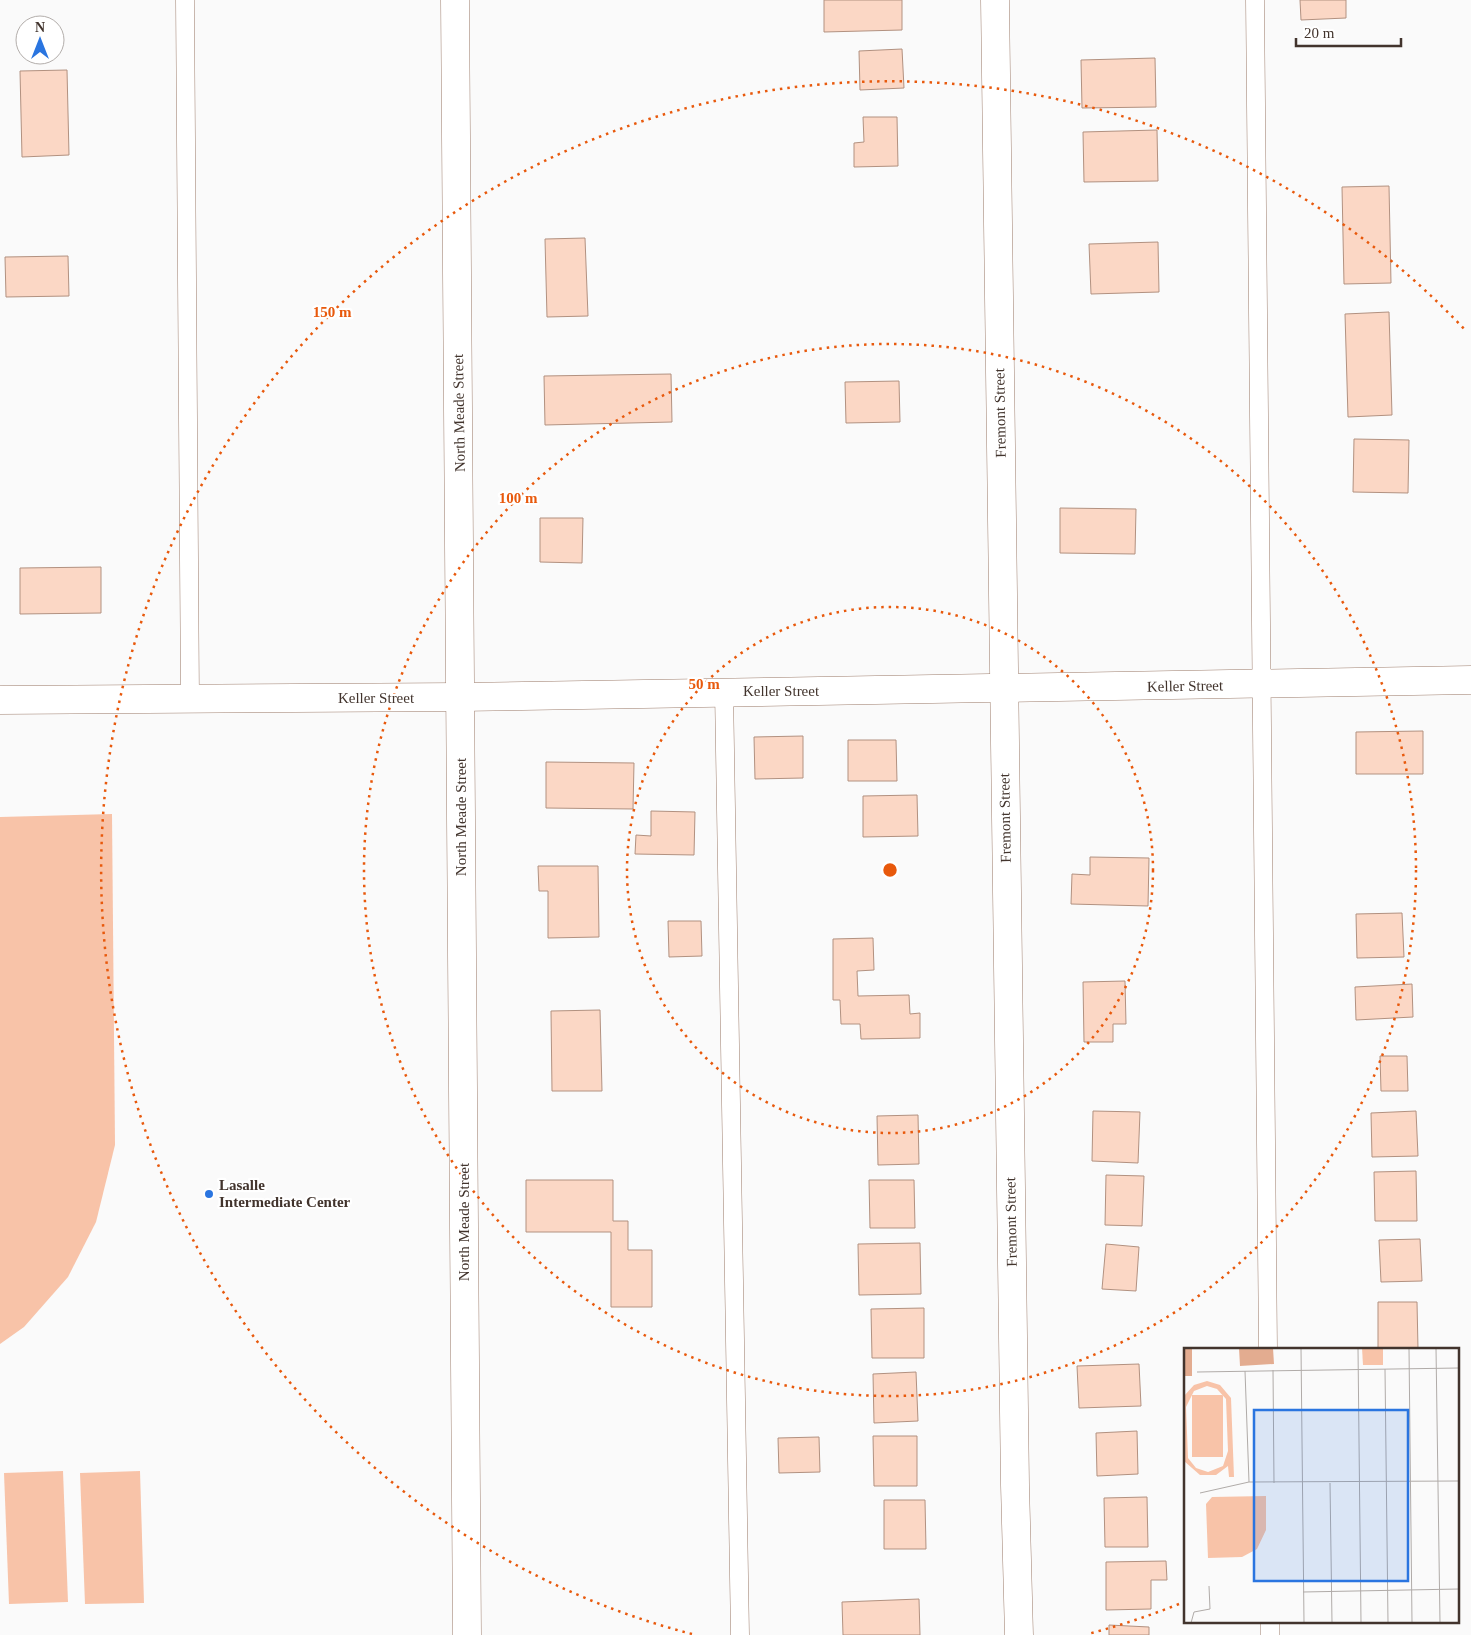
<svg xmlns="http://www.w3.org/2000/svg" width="1471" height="1635" font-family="Georgia,serif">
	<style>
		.garden { fill: #f8c3a8 }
		.building { fill: #fbd7c5; stroke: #b29180 }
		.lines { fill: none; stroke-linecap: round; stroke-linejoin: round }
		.lane-casing { stroke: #9e7e6d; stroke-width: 19 }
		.street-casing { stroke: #9e7e6d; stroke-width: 29 }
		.lane { stroke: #fff; stroke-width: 18 }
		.street { stroke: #fff; stroke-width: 28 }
		.ring { fill: none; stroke: #e8590c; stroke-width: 2.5; stroke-dasharray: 2.5 5 }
		.poi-dot { fill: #2a75e0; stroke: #fff; stroke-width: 2 }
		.labels { text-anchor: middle; stroke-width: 4.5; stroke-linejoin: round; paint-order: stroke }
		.street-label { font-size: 15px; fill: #42342d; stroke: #fff }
		.poi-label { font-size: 15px; font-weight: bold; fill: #42342d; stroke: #fff; text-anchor: start }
		.inset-road { fill: none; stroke: #b0aba8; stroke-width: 1 }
		.view { fill: #2a75e0; fill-opacity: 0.15; stroke: #2a75e0; stroke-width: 2.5 }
		.inset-edge { fill: none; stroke: #42342d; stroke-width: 2.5 }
		.centre { fill: #e8590c; stroke: #fff; stroke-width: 2.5 }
		.ring-label { font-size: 15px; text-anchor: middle; font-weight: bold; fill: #e8590c; stroke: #fff; stroke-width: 4.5; stroke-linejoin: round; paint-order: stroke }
	</style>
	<rect width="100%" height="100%" fill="#fafafa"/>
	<g class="garden">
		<polygon points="112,814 115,1145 96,1222 68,1277 24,1327 0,1344 0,817"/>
		<polygon points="63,1471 68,1602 9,1604 4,1473"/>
		<polygon points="140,1471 144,1603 85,1604 80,1473"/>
	</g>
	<g class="building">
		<polygon points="824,0 902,0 902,30 824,32"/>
		<polygon points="1300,0 1346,0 1346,18 1301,20"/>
		<polygon points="902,49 904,88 860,90 859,51"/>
		<polygon points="1155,58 1156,107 1082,108 1081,60"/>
		<polygon points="67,70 69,155 22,157 20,71"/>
		<polygon points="863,117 897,117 898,166 854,167 854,143 864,142"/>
		<polygon points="1157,130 1158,181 1084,182 1083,132"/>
		<polygon points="1389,186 1391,283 1344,284 1342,187"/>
		<polygon points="585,238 588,316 547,317 545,239"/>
		<polygon points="1158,242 1159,292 1091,294 1089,244"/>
		<polygon points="68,256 69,296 6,297 5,257"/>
		<polygon points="1389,312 1392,415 1348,417 1345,314"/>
		<polygon points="671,374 672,422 545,425 544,376"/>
		<polygon points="899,381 900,422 846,423 845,382"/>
		<polygon points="1354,439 1409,440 1408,493 1353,492"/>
		<polygon points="1060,508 1136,509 1135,554 1060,553"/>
		<polygon points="540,518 583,518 582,563 540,562"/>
		<polygon points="101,567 101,613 20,614 20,568"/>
		<polygon points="1423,731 1423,774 1356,774 1356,732"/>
		<polygon points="803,736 803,778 755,779 754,737"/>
		<polygon points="848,740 896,740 897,781 848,781"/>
		<polygon points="546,762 634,763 633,809 546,808"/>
		<polygon points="917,795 918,836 863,837 863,796"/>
		<polygon points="651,811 695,812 694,855 635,854 636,835 651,836"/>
		<polygon points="1090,857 1149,858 1148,906 1071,904 1072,874 1090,875"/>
		<polygon points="538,866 598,866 599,937 548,938 548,891 539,891"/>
		<polygon points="1402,913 1404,957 1357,958 1356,914"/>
		<polygon points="668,921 701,921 702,956 669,957"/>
		<polygon points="873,938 874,970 857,971 858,996 909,995 910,1014 920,1013 920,1038 861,1039 860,1024 841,1024 840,1000 833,1000 833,939"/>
		<polygon points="1125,981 1126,1024 1113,1024 1113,1042 1084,1042 1083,982"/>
		<polygon points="1412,984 1413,1017 1356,1020 1355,987"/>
		<polygon points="600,1010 602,1091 552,1091 551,1011"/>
		<polygon points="1380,1056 1407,1056 1408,1091 1381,1091"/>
		<polygon points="1093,1111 1140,1112 1138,1163 1092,1161"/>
		<polygon points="1416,1111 1418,1156 1372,1157 1371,1113"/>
		<polygon points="918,1115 919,1164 878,1165 877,1116"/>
		<polygon points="1416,1171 1417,1221 1375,1221 1374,1172"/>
		<polygon points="1106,1175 1144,1176 1142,1226 1105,1225"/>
		<polygon points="526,1180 613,1180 613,1221 628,1221 628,1250 652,1250 652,1307 611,1307 611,1232 526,1232"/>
		<polygon points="869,1180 914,1180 915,1228 870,1228"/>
		<polygon points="1420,1239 1422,1281 1381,1282 1379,1240"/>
		<polygon points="920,1243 921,1294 859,1295 858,1244"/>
		<polygon points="1106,1244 1139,1247 1136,1291 1102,1289"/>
		<polygon points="1378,1302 1417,1302 1418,1349 1378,1349"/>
		<polygon points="924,1308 924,1358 872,1358 871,1309"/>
		<polygon points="1139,1364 1141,1406 1079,1408 1077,1366"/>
		<polygon points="916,1372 918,1421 874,1423 873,1374"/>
		<polygon points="1137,1431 1138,1474 1097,1476 1096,1433"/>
		<polygon points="873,1436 917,1436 917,1486 874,1486"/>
		<polygon points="819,1437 820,1472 779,1473 778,1438"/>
		<polygon points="1147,1497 1148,1547 1105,1547 1104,1498"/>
		<polygon points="884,1500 925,1500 926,1549 884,1549"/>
		<polygon points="1166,1561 1167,1580 1151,1580 1151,1609 1106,1610 1106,1562"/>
		<polygon points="919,1599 920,1635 843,1635 842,1602"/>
		<polygon points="1109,1625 1149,1627 1149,1635 1109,1635"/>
	</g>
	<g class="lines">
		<g class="lane-casing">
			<g id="lane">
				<polyline points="185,0 190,699"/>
				<polyline points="1255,0 1268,1349"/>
				<polyline points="724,691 740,1635"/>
				<polyline points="1270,1621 1270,1635"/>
			</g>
		</g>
		<g class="street-casing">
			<g id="street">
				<polyline points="455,0 467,1635"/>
				<polyline points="995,0 1015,1485 1019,1635"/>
				<polyline points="0,700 460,697 1471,680"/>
			</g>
		</g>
		<use href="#lane" class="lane"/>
		<use href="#street" class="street"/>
	</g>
	<g class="ring">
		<circle cx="890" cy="870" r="263"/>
		<circle cx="890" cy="870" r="526"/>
		<path d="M1179 1604A789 789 0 0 1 1088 1634M692 1634A789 789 0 1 1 1467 332"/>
	</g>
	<circle class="poi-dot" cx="209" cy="1194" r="5"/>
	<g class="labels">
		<g class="street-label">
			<text transform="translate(459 413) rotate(-91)" y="5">North Meade Street</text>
			<text transform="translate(1000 413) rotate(-91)" y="5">Fremont Street</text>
			<text transform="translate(1185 686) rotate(-1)" y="5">Keller Street</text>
			<text x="781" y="696">Keller Street</text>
			<text x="376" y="703">Keller Street</text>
			<text transform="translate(461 817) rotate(-90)" y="5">North Meade Street</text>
			<text transform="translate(1005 818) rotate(-91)" y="5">Fremont Street</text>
			<text transform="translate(464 1222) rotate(-90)" y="5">North Meade Street</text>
			<text transform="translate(1011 1222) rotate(-91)" y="5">Fremont Street</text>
		</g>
		<g class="poi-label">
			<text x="219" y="1190">Lasalle<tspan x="219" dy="17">Intermediate Center</tspan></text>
		</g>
	</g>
	<g transform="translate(1184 1348)">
		<rect width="275" height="275" fill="#fafafa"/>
		<path d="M178 0H199V17H179Z" fill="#f8c3a8"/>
		<path d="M0 0H8V28H0ZM55 0H89L90 16 56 18Z" fill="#e3ac90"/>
		<path d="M23 33 36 37 47 50 50 129H45L44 118 32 127H16L0 113V48L10 37ZM23 38 33 41 42 51 44 103 39 118 24 124 12 120 4 110 2 59 10 43ZM8 47H39V109H8ZM82 148V182L73 201 58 209 24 210 22 156 28 149Z" fill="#f8c3a8" fill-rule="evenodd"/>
		<path class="inset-road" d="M117 0 120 275M174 0 177 275M225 0 228 275M252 0 256 275M201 21 204 275M89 22 90 135M61 23 65 134M13 24 275 20M146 135 148 275M16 145 65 134 275 133M119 244 275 241M7 275 10 264 26 261 25 238"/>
		<path class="view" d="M70 62H224V233H70Z"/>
		<rect width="275" height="275" class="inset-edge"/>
	</g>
	<circle cx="890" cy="870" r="8" class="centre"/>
	<g class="ring-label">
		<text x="332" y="317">150 m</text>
		<text x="518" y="503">100 m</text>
		<text x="704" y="689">50 m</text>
	</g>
	<g transform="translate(40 40)"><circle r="24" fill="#ffffff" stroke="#b3aeab"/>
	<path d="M0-4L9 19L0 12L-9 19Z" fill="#2a75e0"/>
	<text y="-8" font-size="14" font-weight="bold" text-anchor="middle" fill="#42342d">N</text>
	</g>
	<path d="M1296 38v8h105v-8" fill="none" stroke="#42342d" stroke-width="2.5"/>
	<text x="1304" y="38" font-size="15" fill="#42342d" stroke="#ffffff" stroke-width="4" paint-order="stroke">20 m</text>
</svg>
